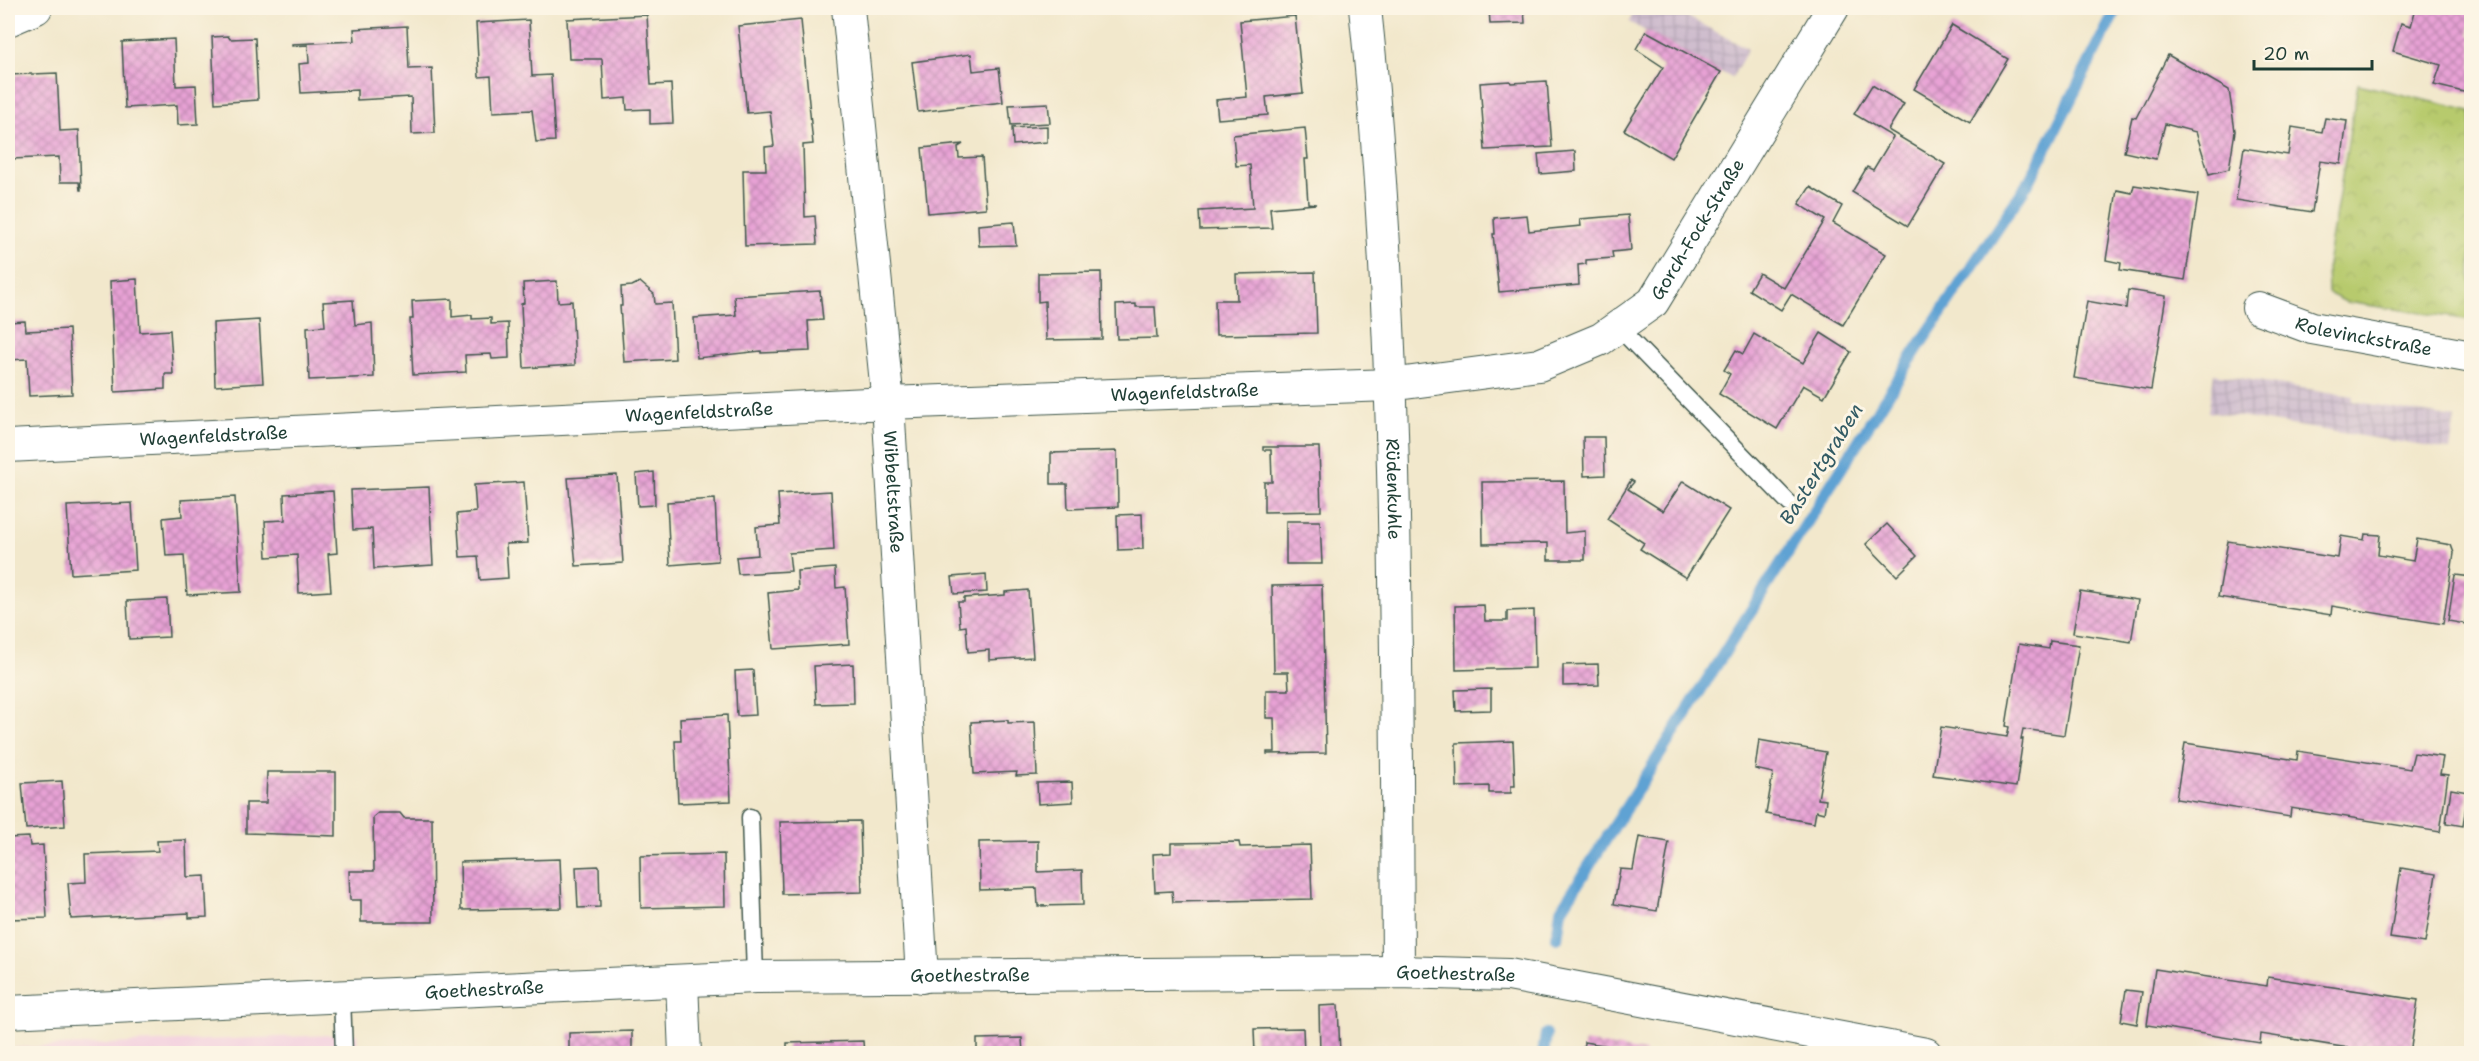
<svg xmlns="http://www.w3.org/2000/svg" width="2479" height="1061" font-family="'Shantell Sans',sans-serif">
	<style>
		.built { fill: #f3cfdf }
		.industrial { fill: url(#industrial-grid) }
		.park { fill: url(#park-crowns); stroke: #6b8450; stroke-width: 1.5 }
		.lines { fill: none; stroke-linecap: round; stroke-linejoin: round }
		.stream { stroke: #5fa2d3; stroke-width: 12 }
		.building { fill: url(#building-cross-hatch) }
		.lane-casing { stroke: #3f574b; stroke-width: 19 }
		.street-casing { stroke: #3f574b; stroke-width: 34 }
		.lane { stroke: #fff; stroke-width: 16 }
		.street { stroke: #fff; stroke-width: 32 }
		.labels { text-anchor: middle; stroke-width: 6; stroke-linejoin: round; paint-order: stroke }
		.street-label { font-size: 18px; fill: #1f3d34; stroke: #fcf5e5 }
		.water-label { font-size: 20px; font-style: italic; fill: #325b64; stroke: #fcf5e5 }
	</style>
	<defs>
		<pattern id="industrial-grid" width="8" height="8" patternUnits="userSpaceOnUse" patternTransform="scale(1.5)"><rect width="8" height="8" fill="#cfbdce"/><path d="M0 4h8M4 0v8" fill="none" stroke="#b1a3b2"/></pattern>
		<pattern id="park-crowns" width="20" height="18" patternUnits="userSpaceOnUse" patternTransform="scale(1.5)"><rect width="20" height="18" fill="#b7ca6d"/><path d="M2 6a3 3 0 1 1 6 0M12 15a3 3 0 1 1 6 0" fill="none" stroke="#9dae5f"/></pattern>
		<pattern id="building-cross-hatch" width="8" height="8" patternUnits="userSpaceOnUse" patternTransform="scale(1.5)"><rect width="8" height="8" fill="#e8a2d5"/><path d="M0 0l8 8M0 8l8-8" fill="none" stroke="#bb85ae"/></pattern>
	</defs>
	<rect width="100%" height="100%" fill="#fcf5e5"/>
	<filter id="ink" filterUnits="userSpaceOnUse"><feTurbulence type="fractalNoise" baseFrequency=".0167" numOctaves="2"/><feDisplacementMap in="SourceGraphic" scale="12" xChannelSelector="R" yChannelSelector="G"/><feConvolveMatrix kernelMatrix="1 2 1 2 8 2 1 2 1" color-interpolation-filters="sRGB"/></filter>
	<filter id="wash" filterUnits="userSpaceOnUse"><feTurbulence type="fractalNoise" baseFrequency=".008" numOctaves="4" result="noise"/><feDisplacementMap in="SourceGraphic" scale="24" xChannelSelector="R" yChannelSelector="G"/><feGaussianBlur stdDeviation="1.35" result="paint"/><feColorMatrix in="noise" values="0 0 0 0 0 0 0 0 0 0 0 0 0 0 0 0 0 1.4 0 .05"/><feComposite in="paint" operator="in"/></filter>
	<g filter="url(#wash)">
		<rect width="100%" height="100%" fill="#f2e8cc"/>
		<polygon class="built" points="357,1034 358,1053 8,1054 8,1048"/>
		<g class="industrial">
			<polygon points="1636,8 1671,8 1748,49 1732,78 1629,22"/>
			<polygon points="2214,374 2353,396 2352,401 2455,418 2450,450 2208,412"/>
		</g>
		<polygon class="park" points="2358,84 2471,111 2471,320 2346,302 2328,293 2327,264"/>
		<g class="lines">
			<g class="stream">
				<polyline points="1557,938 1561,910 1917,349 2030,180 2117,8"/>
				<polyline points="1543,1054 1546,1034"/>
			</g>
		</g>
		<g id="blocks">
			<g class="building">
				<polygon points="1489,8 1524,8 1525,23 1490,24"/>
				<polygon points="2416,8 2472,8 2469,35 2472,36 2472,94 2434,85 2441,65 2393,51 2401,23 2411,26"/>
				<polygon points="647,15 651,85 671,84 673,123 650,124 650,109 627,110 626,98 604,100 602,59 569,59 567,19"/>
				<polygon points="1295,16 1303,93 1266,97 1268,115 1218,119 1216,100 1247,97 1240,21"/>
				<polygon points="529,20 532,76 551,75 555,141 536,142 532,110 493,112 491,76 479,77 476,23"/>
				<polygon points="801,20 813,144 803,145 805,217 815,216 817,244 745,246 743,170 766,170 765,147 774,146 770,111 747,113 738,26"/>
				<polygon points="1952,25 2008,59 1970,122 1914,89"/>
				<polygon points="407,26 409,69 432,68 435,133 412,134 411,97 357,100 357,90 301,93 299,64 309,63 308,45 292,46 292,44 355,41 354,29"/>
				<polygon points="1646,31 1721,72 1671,158 1624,130 1663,67 1636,49"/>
				<polygon points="228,36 230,39 255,38 258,100 215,103 212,37"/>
				<polygon points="174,39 176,86 196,85 198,124 178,125 177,105 125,108 122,42"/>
				<polygon points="971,54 973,71 999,68 1003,102 918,112 912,62"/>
				<polygon points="2168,55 2229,90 2235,131 2229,169 2209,174 2196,132 2165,124 2156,159 2124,152 2132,117 2136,118"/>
				<polygon points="57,73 60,131 79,130 81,190 80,190 79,182 60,182 59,157 11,159 11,156 8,156 8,75"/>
				<polygon points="1510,81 1511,83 1547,81 1552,147 1485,150 1480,83"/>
				<polygon points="1872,85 1904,104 1888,130 1945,164 1908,226 1852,192 1867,167 1873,170 1893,137 1854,114"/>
				<polygon points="1048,103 1050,123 1011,125 1009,105"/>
				<polygon points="2325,118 2347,121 2341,164 2320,161 2312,212 2236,200 2244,148 2288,155 2292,127 2322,132"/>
				<polygon points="1047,126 1047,142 1013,145 1012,128"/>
				<polygon points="1305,128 1308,159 1305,159 1308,203 1316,204 1270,208 1272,228 1200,230 1199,211 1253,208 1250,165 1236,166 1233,135"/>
				<polygon points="963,144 958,147 959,158 982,157 986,208 928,213 922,148"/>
				<polygon points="1575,151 1576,171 1540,174 1538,154"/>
				<polygon points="2134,185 2198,195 2185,280 2120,270 2121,263 2106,260 2117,190 2132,193"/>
				<polygon points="1810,187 1842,206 1833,223 1886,254 1843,325 1791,294 1781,310 1749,290 1759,273 1784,288 1825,220 1799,204"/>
				<polygon points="1527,215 1529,231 1581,226 1580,219 1628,215 1631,250 1612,252 1613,258 1586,260 1586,264 1578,265 1579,285 1499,292 1493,234 1495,234 1494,218"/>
				<polygon points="1014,222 1016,245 979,246 978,225"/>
				<polygon points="1101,272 1102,339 1046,340 1045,301 1038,302 1038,273"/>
				<polygon points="1315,272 1317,333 1216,335 1215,300 1237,300 1236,274"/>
				<polygon points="137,279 140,332 170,330 173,374 165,374 165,389 115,392 110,281"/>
				<polygon points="557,281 558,302 572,301 575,365 524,368 521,304 524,303 523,283"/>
				<polygon points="640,282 654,294 655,304 672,303 675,359 624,362 620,306 622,306 621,287 632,286"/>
				<polygon points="2128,290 2166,296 2151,390 2074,378 2087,301 2126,308"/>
				<polygon points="820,291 823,320 808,321 810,351 761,353 761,351 697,358 694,318 736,315 734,296"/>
				<polygon points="452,299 452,317 472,315 472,319 491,318 491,324 508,323 509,358 492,359 491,354 465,355 466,372 413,375 410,319 413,319 412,301"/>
				<polygon points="353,300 355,325 372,323 374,377 309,380 307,327 325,326 323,302"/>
				<polygon points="1136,304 1136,307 1155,307 1157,338 1117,339 1116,305"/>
				<polygon points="259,320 263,383 215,386 213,323"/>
				<polygon points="25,321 26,331 69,329 72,394 29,396 27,359 8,360 8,322"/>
				<polygon points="1821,333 1851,352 1824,397 1803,385 1777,429 1719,394 1730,374 1724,370 1736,350 1743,354 1754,334 1803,363"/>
				<polygon points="1583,437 1604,437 1605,475 1584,476"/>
				<polygon points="1263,447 1319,447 1321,511 1264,512 1264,482 1272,482 1271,450 1263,450"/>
				<polygon points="1117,451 1118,507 1068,509 1067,484 1051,484 1051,453"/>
				<polygon points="654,472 655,505 638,506 636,474"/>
				<polygon points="617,475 623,563 576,566 568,478"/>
				<polygon points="1631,480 1634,482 1628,489 1663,511 1683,481 1729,510 1686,578 1640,549 1644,543 1607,519"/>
				<polygon points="1564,481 1565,533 1585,531 1585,560 1548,560 1548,543 1483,544 1482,482"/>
				<polygon points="524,482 528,543 506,544 508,578 480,580 478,556 460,557 457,514 476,512 474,485"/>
				<polygon points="429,487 433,565 374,569 372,529 353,530 351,490"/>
				<polygon points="333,491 337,553 328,554 331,591 299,593 297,555 267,557 265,521 285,520 284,494"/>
				<polygon points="831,491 834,550 789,553 791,571 738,574 736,557 758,555 756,527 780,525 778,494"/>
				<polygon points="235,497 241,592 187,595 184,555 166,556 163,518 182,516 181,500"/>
				<polygon points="715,499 718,561 670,565 667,502"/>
				<polygon points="132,503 136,570 71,574 67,506"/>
				<polygon points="1142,514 1143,549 1118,550 1117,515"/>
				<polygon points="1286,521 1320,521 1322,564 1286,564"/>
				<polygon points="1887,524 1917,556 1897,576 1866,544"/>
				<polygon points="2365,534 2380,535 2378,555 2413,561 2417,539 2451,545 2454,553 2443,624 2332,606 2331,615 2218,597 2228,541 2338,558 2341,536 2364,540"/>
				<polygon points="835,568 836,588 845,587 849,644 773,649 768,593 798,590 797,571"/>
				<polygon points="986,574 987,592 954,594 952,577"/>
				<polygon points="2455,575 2472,577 2465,624 2448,621"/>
				<polygon points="1322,585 1326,753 1267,754 1267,752 1275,752 1274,718 1266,718 1266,690 1289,690 1288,672 1274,672 1272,586"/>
				<polygon points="1028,590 1033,657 989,660 989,650 968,652 966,626 960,627 958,602 964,602 964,598 1005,595 1005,592"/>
				<polygon points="2080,591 2138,600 2131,642 2073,633"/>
				<polygon points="167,599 169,637 129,639 127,601"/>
				<polygon points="1484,605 1485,621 1507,621 1507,611 1534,610 1535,668 1456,670 1455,606"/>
				<polygon points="2050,641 2079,645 2064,735 2023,729 2021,739 2023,739 2016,787 1933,775 1941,727 2007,737 2009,727 2006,726 2019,644 2049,649"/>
				<polygon points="853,664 854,703 816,704 814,666"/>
				<polygon points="1598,664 1599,685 1563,686 1563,665"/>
				<polygon points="753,670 756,715 737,716 735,671"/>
				<polygon points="1491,689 1491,710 1456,711 1455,690"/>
				<polygon points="727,715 731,801 678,803 675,741 681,741 680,718"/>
				<polygon points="1008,720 1008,723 1035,722 1037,775 1016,776 1017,772 974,774 971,722"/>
				<polygon points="1759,740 1826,752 1818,799 1826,800 1824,813 1816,811 1814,823 1766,814 1773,773 1755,769"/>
				<polygon points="1513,741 1515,786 1511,786 1511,793 1489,793 1489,786 1457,787 1456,743"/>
				<polygon points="2185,743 2297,760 2298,751 2410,769 2414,753 2443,757 2440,774 2448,775 2440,832 2291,808 2290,817 2176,799"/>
				<polygon points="267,772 336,772 336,836 246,833 246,803 266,803"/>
				<polygon points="62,781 65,826 26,829 22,783"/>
				<polygon points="1072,782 1073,802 1038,804 1037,783"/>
				<polygon points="2451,789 2468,792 2463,826 2446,823"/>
				<polygon points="378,813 400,813 404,818 432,818 433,922 361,922 361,900 350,900 349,871 374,871 373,817"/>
				<polygon points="860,821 862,892 782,894 780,822"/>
				<polygon points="29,837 30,846 43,845 47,918 8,919 8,838"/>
				<polygon points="1639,837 1669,842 1657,911 1614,904 1620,869 1633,870"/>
				<polygon points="186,840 187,877 205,876 207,917 189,918 189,913 71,919 68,883 86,882 85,854 158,851 157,841"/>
				<polygon points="1038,841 1038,872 1082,870 1083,905 1038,906 1037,888 980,890 979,842"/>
				<polygon points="1239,842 1240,847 1310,845 1312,899 1173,902 1172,891 1155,892 1153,854 1171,853 1171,843"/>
				<polygon points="724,854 725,906 641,908 640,856"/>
				<polygon points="560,859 562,908 461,910 460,862"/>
				<polygon points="599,866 600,907 578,908 576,867"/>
				<polygon points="2401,868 2436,874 2425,943 2390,938"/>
				<polygon points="2155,969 2267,986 2268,977 2418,1000 2410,1054 2386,1054 2261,1034 2260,1043 2147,1025"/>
				<polygon points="2126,990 2142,992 2137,1024 2121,1021"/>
				<polygon points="1338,1005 1340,1054 1320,1054 1319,1006"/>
				<polygon points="1303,1028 1304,1054 1255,1054 1254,1029"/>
				<polygon points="632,1031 632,1051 647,1051 647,1054 563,1054 563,1051 569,1051 569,1033"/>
				<polygon points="1022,1038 1023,1054 977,1054 977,1039"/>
				<polygon points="863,1041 864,1054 787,1054 787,1043"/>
				<polygon points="1584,1042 1645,1052 1645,1054 1583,1054"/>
			</g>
		</g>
	</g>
	<g filter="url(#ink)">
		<use href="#blocks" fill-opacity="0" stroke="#3f574b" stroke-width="1.5"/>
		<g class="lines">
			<g class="lane-casing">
				<g id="lane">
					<polyline points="1618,327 1790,504"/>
					<polyline points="750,817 755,977"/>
					<polyline points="342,995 344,1054"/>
				</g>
			</g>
			<g class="street-casing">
				<g id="street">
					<path id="s1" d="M848 8 888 403 922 977"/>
					<path id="s2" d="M1365 8C1399 328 1396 650 1398 972"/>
					<polyline points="8,20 36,8"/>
					<path id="s3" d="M2258 308 2312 328 2472 357"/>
					<path id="s4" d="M8 446 888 403 1390 385 1539 365 1601 339 1653 302 1833 8"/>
					<polyline points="682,981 685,1054"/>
					<path id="s5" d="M8 1012 755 977 1398 972 1509 975 1926 1054"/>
				</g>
			</g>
			<use href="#lane" class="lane"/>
			<use href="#street" class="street"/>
		</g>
	</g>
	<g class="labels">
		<g class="street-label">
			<text dy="6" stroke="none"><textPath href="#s4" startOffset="1750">Gorch-Fock-Straße</textPath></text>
			<text dy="6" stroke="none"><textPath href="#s3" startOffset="110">Rolevinckstraße</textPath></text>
			<text dy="6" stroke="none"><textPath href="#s4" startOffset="1178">Wagenfeldstraße</textPath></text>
			<text dy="6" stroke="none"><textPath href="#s4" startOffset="692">Wagenfeldstraße</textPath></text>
			<text dy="6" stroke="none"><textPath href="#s4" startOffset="206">Wagenfeldstraße</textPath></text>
			<text dy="6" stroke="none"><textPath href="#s2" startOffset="482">Rüdenkuhle</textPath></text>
			<text dy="6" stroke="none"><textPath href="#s1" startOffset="486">Wibbeltstraße</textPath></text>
			<text dy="6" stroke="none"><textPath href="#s5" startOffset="1449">Goethestraße</textPath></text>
			<text dy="6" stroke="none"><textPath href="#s5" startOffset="963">Goethestraße</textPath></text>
			<text dy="6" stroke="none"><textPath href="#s5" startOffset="477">Goethestraße</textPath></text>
		</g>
		<g class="water-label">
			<text transform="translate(1821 464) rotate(-58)" y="7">Bastertgraben</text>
		</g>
	</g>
	<rect width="2479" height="1061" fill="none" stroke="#fcf5e5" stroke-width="30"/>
	<path d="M2254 60v9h118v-9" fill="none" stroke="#1f3d34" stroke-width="3"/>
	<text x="2263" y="60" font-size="18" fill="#1f3d34" stroke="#fcf5e5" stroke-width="4.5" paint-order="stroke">20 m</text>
</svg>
